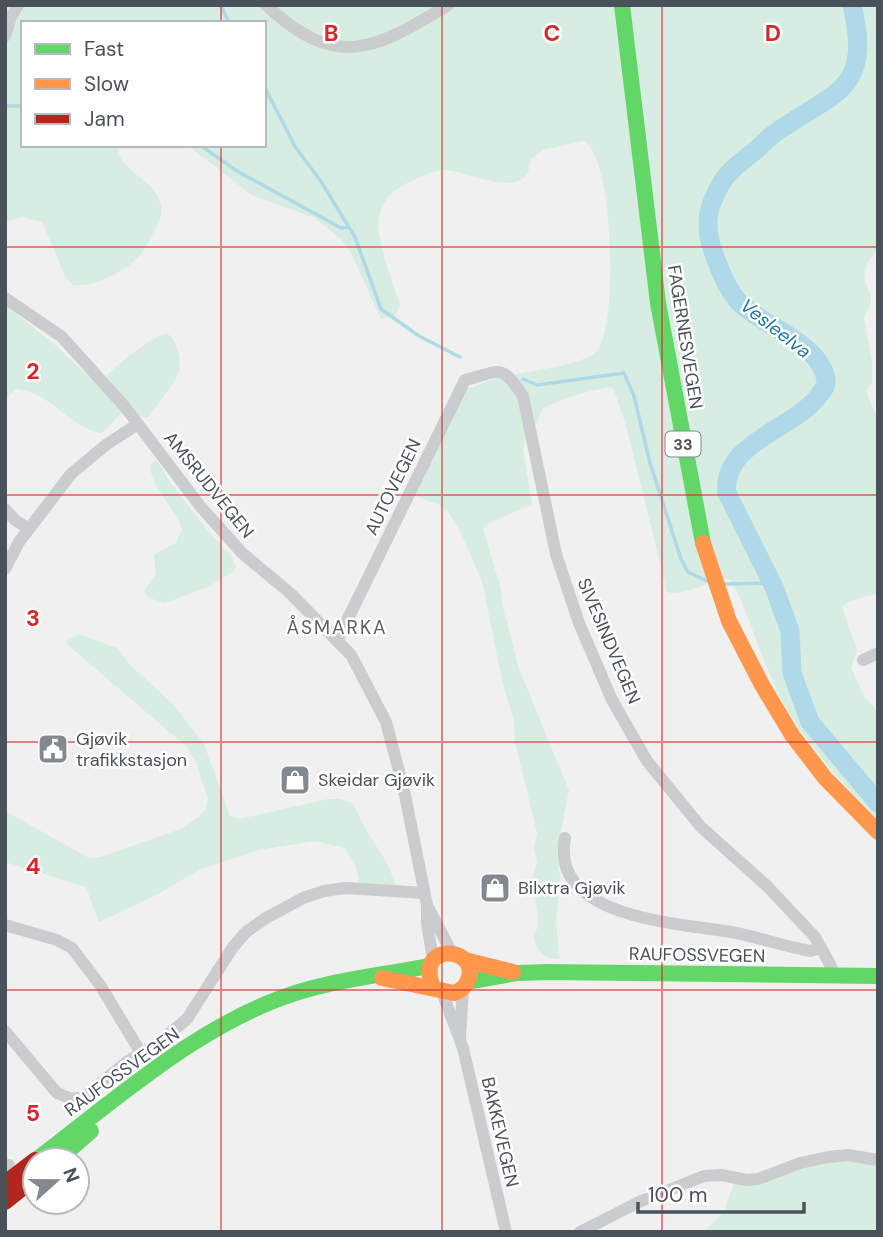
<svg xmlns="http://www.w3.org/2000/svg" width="883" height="1237" font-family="'DM Sans',sans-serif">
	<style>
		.green { fill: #d7ede1 }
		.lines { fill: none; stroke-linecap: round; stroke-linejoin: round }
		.stream { stroke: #afd8e8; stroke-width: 3.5 }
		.river { stroke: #afd8e8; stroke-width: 19 }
		.street { stroke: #cbccce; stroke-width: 12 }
		.fast { stroke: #63d668; stroke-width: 16 }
		.slow { stroke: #ff974d; stroke-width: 16 }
		.jam { stroke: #b3261e; stroke-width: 16 }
		.grid { fill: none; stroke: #d62828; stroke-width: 2; stroke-opacity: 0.55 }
		.labels { text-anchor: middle; stroke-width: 5; stroke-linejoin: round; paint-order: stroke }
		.shield { fill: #fff; stroke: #80858c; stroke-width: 2 }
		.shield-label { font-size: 16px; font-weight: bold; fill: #49515b }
		.street-label { font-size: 18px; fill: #49515b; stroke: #fff }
		.poi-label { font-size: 18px; fill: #49515b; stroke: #fff; text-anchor: start }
		.water-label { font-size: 19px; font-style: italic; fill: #1a799d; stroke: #fff }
		.neighbourhood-label { font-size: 19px; letter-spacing: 2px; fill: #5c5f63; stroke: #fff }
		.grid-label { font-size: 23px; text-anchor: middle; font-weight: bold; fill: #d62828; stroke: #fff; stroke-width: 5; stroke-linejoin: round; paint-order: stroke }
	</style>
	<rect width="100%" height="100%" fill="#f0f0f0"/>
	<g class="green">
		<path d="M5 5H878V101L876 117 878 134V249L867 263 864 278 871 298V303L864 317 872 362V383L866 391 878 420V593L850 601 842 607 857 650 851 668 864 696 878 712V821C846 788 797 734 778 693 763 661 752 626 738 593L730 580 725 578C708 581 684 597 667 592L626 425 614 390 610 387C588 391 562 398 542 409L537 423 527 433 523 449 532 504 485 525 483 529 501 589 502 604 519 669 569 790 557 852 560 877 556 924 560 959C543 960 537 951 533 936L538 927V917L532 877 537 863 534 848 537 833 515 742 514 721 502 681 482 581 459 529 448 512 440 505 412 495 458 393C471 388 484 382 498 378 520 372 582 366 596 352 619 329 614 152 583 141L543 150 531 159C530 163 529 171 527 174 513 196 464 170 444 170 436 170 427 174 419 178 397 186 381 197 378 223 377 240 394 287 400 306L395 315 381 319 351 253 342 240 315 218 253 196 187 145H264V23H23V145H120C110 171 166 179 161 215 160 222 155 229 152 235 144 252 136 262 120 271 108 279 88 287 73 285L66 278 42 222 22 217 5 222Z"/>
		<path d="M5 305 54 344 95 382C105 379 110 371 118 365 132 353 149 340 166 333 173 337 175 343 178 351 187 378 161 395 150 416L145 418 126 410C115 416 111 428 101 433 68 428 55 394 16 389L5 400Z"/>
		<path d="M156 459 170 482 204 526 231 556 236 566 234 571 208 587 165 603 149 598 144 591 156 574 154 554 176 543 182 529C175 507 152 490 150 466Z"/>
		<path d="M79 634 117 648 130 665 172 703 204 744 230 816 239 819 328 799H339L353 803 369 835 386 861 400 894 358 885C361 873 351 858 345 848L315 841 259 850 199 870 160 893 99 922 86 887 5 862V811L89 858 100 857 178 830 199 817 206 809 208 799 197 765 187 747 68 645 66 641Z"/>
		<polygon points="816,1156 878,1162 878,1232 703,1232 723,1213 735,1181"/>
	</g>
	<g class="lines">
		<g class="stream">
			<polyline points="221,5 229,23"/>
			<polyline points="264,86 296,148 320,180 355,237 381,309 419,336 460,357"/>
			<polyline points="5,106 23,106"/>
			<polyline points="200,145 237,171 341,228 349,227"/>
			<polyline points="523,379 537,385 624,373 634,396 650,463 681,559 688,572 707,581"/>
			<polyline points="725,584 772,583"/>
		</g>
		<path class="river" d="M852 5C874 95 830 92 771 136 764 142 758 149 751 154 741 162 731 169 724 179 707 206 703 224 714 254 720 270 726 287 738 301 760 325 822 344 826 380 827 386 823 390 820 394 796 429 721 442 727 493L774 587 790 631 792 673 810 722 878 803"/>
		<g class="street">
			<path d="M266 5C337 71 374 50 448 5"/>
			<polyline points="5,36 11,17 18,5"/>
			<polyline points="5,298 62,337 125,407 200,506 242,553 290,593 351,655 386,722 404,790 427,905 427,924 433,959"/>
			<polyline points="5,509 15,520 29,529"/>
			<polyline points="5,569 19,542 71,474 107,444 138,424"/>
			<path d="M337 641 465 380C501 371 501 363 523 396L556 554 579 623 612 700 647 761 701 827 767 886 815 937 831 966 833 976"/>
			<polyline points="863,660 878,653"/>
			<path d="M565 838C549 919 681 923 731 932 758 937 783 946 810 951L821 948"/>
			<polyline points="429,909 452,953"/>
			<polyline points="5,925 57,940 72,948 100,985 141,1053"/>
			<polyline points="442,992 463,1048 506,1232"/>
			<polyline points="5,1031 57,1093 72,1099 84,1097 128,1061 153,1047 187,1019 233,947 246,932 266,918 303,898 324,891 346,888 424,893"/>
			<polyline points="460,1037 463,988"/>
			<polyline points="5,1167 9,1165"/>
			<polyline points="580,1232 639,1202 704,1176 721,1175 747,1180 758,1179 800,1163 828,1157 848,1155 878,1160"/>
		</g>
		<g class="fast">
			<polyline points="622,5 658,303 703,543"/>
			<polyline points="467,982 517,973 548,972 878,976"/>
			<path d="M36 1160C118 1098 208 1016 309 989 348 978 389 974 429 966"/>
			<polyline points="58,1160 91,1131"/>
		</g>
		<g class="slow">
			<polyline points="703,543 729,621 762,685 792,735 825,778 878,832"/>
			<polyline points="465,960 513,972"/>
			<path d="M382 978 454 993C462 990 467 986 469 977 477 946 414 942 433 987"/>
		</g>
		<g class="jam">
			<polyline points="5,1183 35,1160"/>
			<polyline points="5,1202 35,1178"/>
		</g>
	</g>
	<path class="grid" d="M221 5V23M442 5V1232M662 5V1232M221 145V1232M5 247H878M5 495H878M5 742H878M5 990H878"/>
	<defs>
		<g id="civic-square" transform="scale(1.575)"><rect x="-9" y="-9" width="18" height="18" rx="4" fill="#83898f" stroke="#fff"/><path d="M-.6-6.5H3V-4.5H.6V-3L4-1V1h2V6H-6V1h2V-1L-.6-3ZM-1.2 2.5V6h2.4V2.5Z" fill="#fff"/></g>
		<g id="shop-square" transform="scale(1.575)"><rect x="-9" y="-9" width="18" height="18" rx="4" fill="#83898f" stroke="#fff"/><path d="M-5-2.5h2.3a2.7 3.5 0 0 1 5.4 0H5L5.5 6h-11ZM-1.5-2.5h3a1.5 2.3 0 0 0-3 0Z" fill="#fff"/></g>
	</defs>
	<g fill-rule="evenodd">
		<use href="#civic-square" x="53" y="749"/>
		<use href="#shop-square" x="295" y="780"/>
		<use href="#shop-square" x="495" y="888"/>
	</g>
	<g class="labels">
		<rect class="shield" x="665.5" y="431.5" width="35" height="25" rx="5"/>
		<g class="shield-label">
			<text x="683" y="450">33</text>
		</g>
		<g class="street-label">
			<text transform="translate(685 337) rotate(81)" y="6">FAGERNESVEGEN</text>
			<text transform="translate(209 485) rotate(51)" y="6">AMSRUDVEGEN</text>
			<text transform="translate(393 487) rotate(-64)" y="6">AUTOVEGEN</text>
			<text transform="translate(609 641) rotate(67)" y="6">SIVESINDVEGEN</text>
			<text transform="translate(697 955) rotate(1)" y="6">RAUFOSSVEGEN</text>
			<text transform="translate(122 1072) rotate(-36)" y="6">RAUFOSSVEGEN</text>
			<text transform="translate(500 1132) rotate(77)" y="6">BAKKEVEGEN</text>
		</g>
		<g class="poi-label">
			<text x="76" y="745">Gjøvik<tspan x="76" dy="21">trafikkstasjon</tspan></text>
			<text x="318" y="786">Skeidar Gjøvik</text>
			<text x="518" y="894">Bilxtra Gjøvik</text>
		</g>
		<g class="water-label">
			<text transform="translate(776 328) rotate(38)" y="7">Vesleelva</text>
		</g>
		<g class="neighbourhood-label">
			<text x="337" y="634">ÅSMARKA</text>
		</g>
	</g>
	<g class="grid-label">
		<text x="331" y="41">B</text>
		<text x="552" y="41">C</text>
		<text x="773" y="41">D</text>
		<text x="33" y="379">2</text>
		<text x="33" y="626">3</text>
		<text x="33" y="874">4</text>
		<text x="33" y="1121">5</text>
	</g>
	<rect width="883" height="1237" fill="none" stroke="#49515b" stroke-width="14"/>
	<rect x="21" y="21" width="245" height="126" fill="#ffffff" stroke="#b6b9bd" stroke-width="2"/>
	<rect x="35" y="44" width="35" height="10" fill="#63d668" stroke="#b6b9bd" stroke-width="2"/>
	<text x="84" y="56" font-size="21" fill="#49515b">Fast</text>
	<rect x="35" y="79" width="35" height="10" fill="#ff974d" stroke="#b6b9bd" stroke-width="2"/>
	<text x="84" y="91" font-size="21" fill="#49515b">Slow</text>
	<rect x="35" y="114" width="35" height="10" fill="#b3261e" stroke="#b6b9bd" stroke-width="2"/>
	<text x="84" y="126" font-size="21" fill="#49515b">Jam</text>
	<g transform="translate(56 1181) rotate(69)"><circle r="33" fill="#ffffff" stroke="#b6b9bd" stroke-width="2"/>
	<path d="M0-5L12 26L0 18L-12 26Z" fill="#83898f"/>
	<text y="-10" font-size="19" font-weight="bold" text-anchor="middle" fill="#49515b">N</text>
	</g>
	<path d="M638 1202v10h166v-10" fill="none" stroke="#49515b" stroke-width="3.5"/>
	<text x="648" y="1202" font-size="21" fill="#49515b" stroke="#ffffff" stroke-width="5" paint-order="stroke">100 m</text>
</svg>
